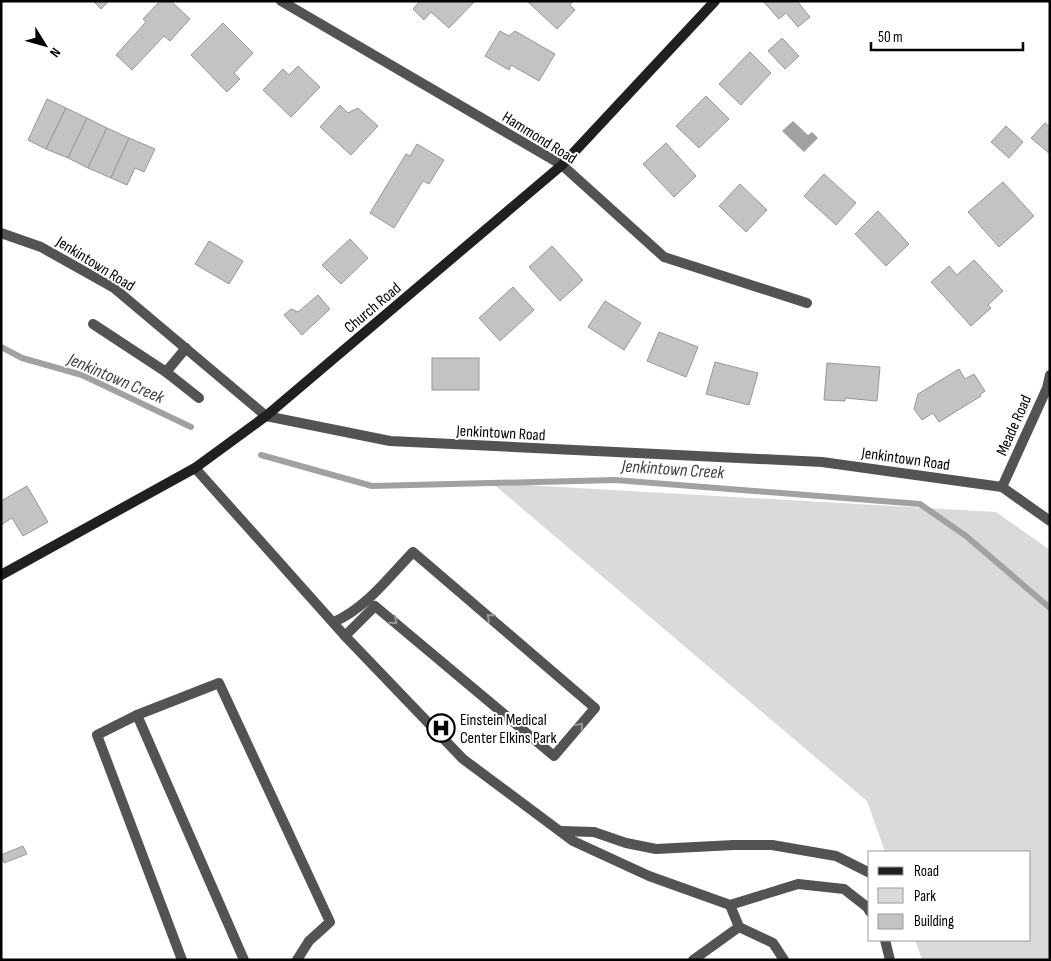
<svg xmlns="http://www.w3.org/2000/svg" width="1051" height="961" font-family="'Sofia Sans Condensed',sans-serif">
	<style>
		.green { fill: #dadada }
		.water { fill: #a1a1a1 }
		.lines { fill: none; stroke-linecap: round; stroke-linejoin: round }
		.stream { stroke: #a1a1a1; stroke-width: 6 }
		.building { fill: #c3c3c3; stroke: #979797 }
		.lane { stroke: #535353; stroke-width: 10 }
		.street { stroke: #535353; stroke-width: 10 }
		.secondary { stroke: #202020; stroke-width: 10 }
		.oneway { stroke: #989898 }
		.labels { text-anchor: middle; stroke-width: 4; stroke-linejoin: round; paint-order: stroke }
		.street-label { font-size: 16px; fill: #000; stroke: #fff }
		.poi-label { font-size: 16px; fill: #000; stroke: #fff; text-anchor: start }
		.water-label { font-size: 18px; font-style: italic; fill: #424242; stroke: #fff }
	</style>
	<rect width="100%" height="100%" fill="#fff"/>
	<polygon class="green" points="492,483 996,512 1050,550 1050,960 922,960 915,940 1030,940 1030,852 885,852 867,801"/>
	<polygon class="water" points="793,121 808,135 812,132 818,138 804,152 782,131"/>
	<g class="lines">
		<g class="stream">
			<polyline points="1,347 22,358 82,375 191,427"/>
			<polyline points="261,455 372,486 615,480 920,504 966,536 1050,608"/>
		</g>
	</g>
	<g class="building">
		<polygon points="93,1 109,1 101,9"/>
		<polygon points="160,1 171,1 190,19 170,41 164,36 132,70 116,55 146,22 143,19"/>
		<polygon points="420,1 475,1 449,28 431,12 424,20 413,9"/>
		<polygon points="527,1 573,1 570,5 575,10 557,29"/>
		<polygon points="763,1 797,1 810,17 798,27 786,13 779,19"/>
		<polygon points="223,23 253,53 234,73 240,79 227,92 191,55"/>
		<polygon points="500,31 509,36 515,31 555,54 539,81 511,65 509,70 485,56"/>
		<polygon points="782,38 799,56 785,69 768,51"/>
		<polygon points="750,52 771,73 741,105 719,84"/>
		<polygon points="298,66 320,87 291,117 263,90 283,69 289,75"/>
		<polygon points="706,96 729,119 699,148 676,126"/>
		<polygon points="47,99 66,108 46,149 28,140"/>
		<polygon points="340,105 348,113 358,108 378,126 351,155 320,127"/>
		<polygon points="66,108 87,118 68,158 46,149"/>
		<polygon points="87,118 107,128 88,168 68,158"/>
		<polygon points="1045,123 1050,127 1050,154 1031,138"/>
		<polygon points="1006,126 1023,142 1009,158 991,142"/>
		<polygon points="107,128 129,138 111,178 88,168"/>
		<polygon points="129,138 155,149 144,172 135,168 127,185 111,178"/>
		<polygon points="666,143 696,176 674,197 643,164"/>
		<polygon points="417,144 444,160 429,184 423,181 394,228 370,213 406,154 410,156"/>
		<polygon points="824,174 856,203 836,225 804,196"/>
		<polygon points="1003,182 1034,216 999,247 968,212"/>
		<polygon points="740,184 767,210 746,232 719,206"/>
		<polygon points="878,211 909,244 886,266 855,234"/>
		<polygon points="350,239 368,258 341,284 322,265"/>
		<polygon points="209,241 243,261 229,284 195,264"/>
		<polygon points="552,246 583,280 560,301 529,267"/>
		<polygon points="974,260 1003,291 988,305 991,308 971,326 931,282 949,266 957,275"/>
		<polygon points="513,287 534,310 500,341 479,318"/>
		<polygon points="318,295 330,309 302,335 284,315 291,309 298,312"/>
		<polygon points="605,301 641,323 624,350 588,327"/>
		<polygon points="659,332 698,347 686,377 647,361"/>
		<rect x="432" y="358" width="47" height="32"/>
		<polygon points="715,362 758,373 749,405 706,394"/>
		<polygon points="827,363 880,367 877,401 845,398 845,401 824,400"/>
		<polygon points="959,369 965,379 974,374 985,391 980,395 981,396 939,422 933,413 922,420 914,409 918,394"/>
		<polygon points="27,486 48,522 23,536 12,518 1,525 1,501"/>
		<polygon points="23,846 27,854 4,863 1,855"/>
	</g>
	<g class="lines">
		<g class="lane">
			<polyline points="93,324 166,372 186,348"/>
			<polyline points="166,372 199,398"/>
			<polyline points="195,468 345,636 463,759 573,841 649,876 730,905 798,884 844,889 867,907 870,912"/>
			<path d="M334 622C366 608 389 577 413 552L595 708 554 756 375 606 345 636"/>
			<polyline points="137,715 97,735 182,960"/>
			<polyline points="561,831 594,832 626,843 656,849 734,845 772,845 836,856 870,873"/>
			<polyline points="739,927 773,943 784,960"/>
			<polyline points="885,940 890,960"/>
			<polyline points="244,960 137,715 219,683 330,922 309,941 297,960"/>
			<polyline points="693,960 739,927 730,905"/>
		</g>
		<g class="street">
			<polyline points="281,1 562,165 664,257 807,303"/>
			<polyline points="1,233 41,247 114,288 266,416 390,441 822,462 1002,487 1050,521"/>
			<polyline points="1002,487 1047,388 1050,375"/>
		</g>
		<polyline class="secondary" points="1,575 195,468 266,416 562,165 715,1"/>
	</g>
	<defs><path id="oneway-chevron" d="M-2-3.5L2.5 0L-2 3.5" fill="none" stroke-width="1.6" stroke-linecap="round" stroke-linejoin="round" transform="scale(1.25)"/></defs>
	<g class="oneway">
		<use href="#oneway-chevron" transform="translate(490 617) rotate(-139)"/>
		<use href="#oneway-chevron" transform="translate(394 621) rotate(40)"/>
		<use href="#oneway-chevron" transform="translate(580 726) rotate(-50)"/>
	</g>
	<defs>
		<g id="hospital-ring" transform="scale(1.4375)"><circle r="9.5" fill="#fff" stroke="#000" stroke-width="1.5"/><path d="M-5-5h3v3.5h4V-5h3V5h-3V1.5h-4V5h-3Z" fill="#000"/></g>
	</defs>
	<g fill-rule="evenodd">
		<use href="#hospital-ring" x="441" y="728"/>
	</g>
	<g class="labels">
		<g class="street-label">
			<text transform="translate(540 137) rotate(32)" y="6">Hammond Road</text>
			<text transform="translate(96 263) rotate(32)" y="6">Jenkintown Road</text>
			<text transform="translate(372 307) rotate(-40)" y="6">Church Road</text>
			<text transform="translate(1013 425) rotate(-66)" y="6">Meade Road</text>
			<text transform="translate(501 432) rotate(3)" y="6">Jenkintown Road</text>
			<text transform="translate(906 458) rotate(8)" y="6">Jenkintown Road</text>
		</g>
		<g class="poi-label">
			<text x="460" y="725">Einstein Medical<tspan x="460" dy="18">Center Elkins Park</tspan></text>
		</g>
		<g class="water-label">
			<text transform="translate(116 378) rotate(23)" y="6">Jenkintown Creek</text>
			<text transform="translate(673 469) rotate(4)" y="6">Jenkintown Creek</text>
		</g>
	</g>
	<rect width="1051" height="961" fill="none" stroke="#000000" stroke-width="5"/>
	<rect x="868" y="851" width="162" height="90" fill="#ffffff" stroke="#999999"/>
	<rect x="878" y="867" width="25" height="8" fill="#202020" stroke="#999999"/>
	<text x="914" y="876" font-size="15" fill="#000000">Road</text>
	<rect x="878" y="888" width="25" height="15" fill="#dadada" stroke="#999999"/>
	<text x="914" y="901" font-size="15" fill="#000000">Park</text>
	<rect x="878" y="914" width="25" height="15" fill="#c3c3c3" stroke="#999999"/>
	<text x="914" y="926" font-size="15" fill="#000000">Building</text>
	<g transform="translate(45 45) rotate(127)" stroke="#ffffff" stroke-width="4" paint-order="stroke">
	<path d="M0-4L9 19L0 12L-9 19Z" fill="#000000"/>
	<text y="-8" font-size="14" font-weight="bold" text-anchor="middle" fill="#000000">N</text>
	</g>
	<path d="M871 42v8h152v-8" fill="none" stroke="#000000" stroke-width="2.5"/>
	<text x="878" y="42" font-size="15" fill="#000000" stroke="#ffffff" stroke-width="4" paint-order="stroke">50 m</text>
</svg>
